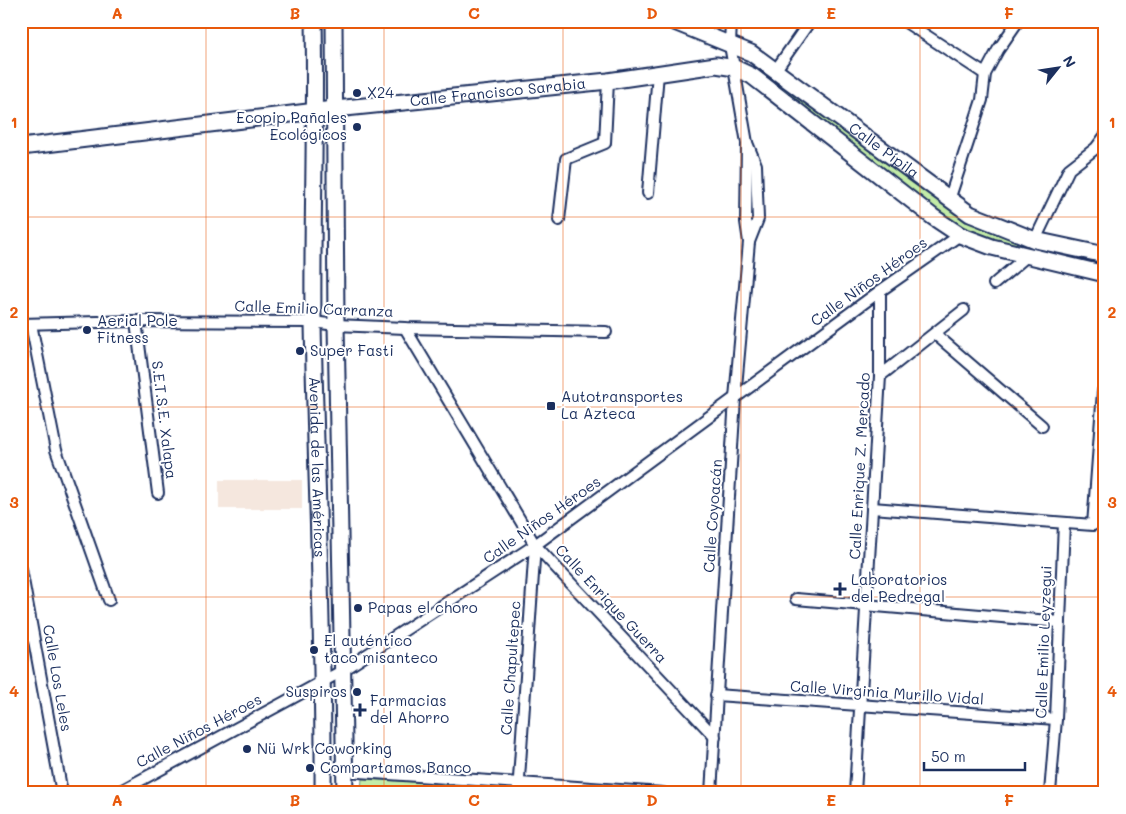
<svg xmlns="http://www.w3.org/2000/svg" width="1126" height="814" font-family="Mali,sans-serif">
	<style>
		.built { fill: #f5e7de }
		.green { fill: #c3eca7; stroke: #6f8e82 }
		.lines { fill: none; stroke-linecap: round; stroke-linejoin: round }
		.street-casing { stroke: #1b2f5e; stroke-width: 14 }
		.secondary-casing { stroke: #1b2f5e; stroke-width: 19 }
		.street { stroke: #fff; stroke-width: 10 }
		.secondary { stroke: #fff; stroke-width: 15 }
		.grid { fill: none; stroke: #e8590c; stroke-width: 1; stroke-opacity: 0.55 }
		.poi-dot { fill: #1b2f5e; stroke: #fff; stroke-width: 2 }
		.labels { text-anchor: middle; stroke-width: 4; stroke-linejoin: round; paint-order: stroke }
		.street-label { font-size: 15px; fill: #1b2f5e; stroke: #fff }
		.poi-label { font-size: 15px; fill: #1b2f5e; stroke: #fff; text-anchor: start }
		.neatline { fill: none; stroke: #e8590c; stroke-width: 2 }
		.grid-label { font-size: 16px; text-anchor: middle; font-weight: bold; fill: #e8590c }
	</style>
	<rect width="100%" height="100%" fill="#fff"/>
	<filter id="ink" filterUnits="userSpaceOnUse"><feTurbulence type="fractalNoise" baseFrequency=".02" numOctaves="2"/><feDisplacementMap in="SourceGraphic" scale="10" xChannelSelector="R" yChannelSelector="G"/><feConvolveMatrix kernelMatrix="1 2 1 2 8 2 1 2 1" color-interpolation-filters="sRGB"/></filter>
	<g filter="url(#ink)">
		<rect class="built" x="219" y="480" width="83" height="29"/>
		<g class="green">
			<polygon points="763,69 965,220 1036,247 1105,262 1105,270 989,240 961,227 759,76"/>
			<polygon points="362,779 511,787 511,793 361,791"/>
		</g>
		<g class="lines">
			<g class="street-casing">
				<g id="street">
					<polyline points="731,21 730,45 747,143 756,165 758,219 749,242"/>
					<polyline points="904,21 985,74"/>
					<polyline points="775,71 810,21"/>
					<polyline points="648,193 658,73"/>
					<polyline points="949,200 982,100 985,74 998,50 1018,21"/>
					<polyline points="559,220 566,159 605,143 608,81"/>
					<polyline points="1035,240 1069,169 1096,148 1105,136"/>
					<polyline points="994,284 1027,256"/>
					<polyline points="136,321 158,493"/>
					<polyline points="21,324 136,321 313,322 336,325 405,328 606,332"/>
					<polyline points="31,324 56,450 109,600"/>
					<polyline points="405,328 535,545 715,737"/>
					<polyline points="935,334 1042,426"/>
					<polyline points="880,376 964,310"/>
					<polyline points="872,508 1093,525 1103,391"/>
					<polyline points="21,569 62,793"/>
					<polyline points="796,599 1060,622"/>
					<polyline points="716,695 1056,719"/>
					<polyline points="345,771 663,793"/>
					<polyline points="117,793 342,671 535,545 880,291 960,235"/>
					<polyline points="518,793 535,545"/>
					<polyline points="711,793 735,398 749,242 746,222 747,143"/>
					<polyline points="855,793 880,376 880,291"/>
					<polyline points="1050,793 1056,719 1064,523"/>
				</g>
			</g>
			<g class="secondary-casing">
				<g id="secondary">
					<path id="s1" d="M314 21C316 122 312 223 313 324 316 480 324 636 323 793"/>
					<polyline points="334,21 336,325 345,793"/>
					<path id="s2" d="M672 21 751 53 970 214 1035 240 1105 255"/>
					<path id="s3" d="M21 147 316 111 608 81 716 65 735 68 752 76 933 217 960 235 992 247 1105 274"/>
				</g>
			</g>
			<use href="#street" class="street"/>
			<use href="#secondary" class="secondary"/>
		</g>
	</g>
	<path class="grid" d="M206 21V793M384 21V793M563 21V793M741 21V793M920 21V793M21 217H1105M21 407H1105M21 597H1105"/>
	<g class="poi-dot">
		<circle cx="357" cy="93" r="5"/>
		<circle cx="357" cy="127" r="5"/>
		<circle cx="87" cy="330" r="5"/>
		<circle cx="300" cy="351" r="5"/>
		<rect x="546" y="401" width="10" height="10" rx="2.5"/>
		<path d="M837.5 581.5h5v5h5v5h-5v5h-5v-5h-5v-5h5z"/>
		<circle cx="358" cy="608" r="5"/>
		<circle cx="314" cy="650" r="5"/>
		<circle cx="357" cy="692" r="5"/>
		<path d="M357.5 702.5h5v5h5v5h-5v5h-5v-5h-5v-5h5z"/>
		<circle cx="247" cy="749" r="5"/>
		<circle cx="310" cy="768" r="5"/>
	</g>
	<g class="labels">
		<g class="street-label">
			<text dy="5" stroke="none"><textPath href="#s3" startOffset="480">Calle Francisco Sarabia</textPath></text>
			<text dy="5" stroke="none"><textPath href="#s2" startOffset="250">Calle Pípila</textPath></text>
			<text transform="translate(869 282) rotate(-36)" y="5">Calle Niños Héroes</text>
			<text transform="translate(314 309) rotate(2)" y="5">Calle Emilio Carranza</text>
			<text transform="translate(164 420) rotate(83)" y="5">S.E.T.S.E. Xalapa</text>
			<text transform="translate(860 466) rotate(-87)" y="5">Calle Enrique Z. Mercado</text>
			<text dy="5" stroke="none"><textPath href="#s1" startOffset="446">Avenida de las Américas</textPath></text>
			<text transform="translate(713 516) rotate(-86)" y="5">Calle Coyoacán</text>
			<text transform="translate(542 520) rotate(-35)" y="5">Calle Niños Héroes</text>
			<text transform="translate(611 604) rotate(47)" y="5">Calle Enrique Guerra</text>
			<text transform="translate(1044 642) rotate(-88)" y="5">Calle Emilio Leyzegui</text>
			<text transform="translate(511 668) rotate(-86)" y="5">Calle Chapultepec</text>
			<text transform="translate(57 678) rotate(80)" y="5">Calle Los Leles</text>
			<text transform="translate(887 693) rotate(4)" y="5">Calle Virginia Murillo Vidal</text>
			<text transform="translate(199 731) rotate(-28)" y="5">Calle Niños Héroes</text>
		</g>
		<g class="poi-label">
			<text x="367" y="98">X24</text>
			<text x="347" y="123" text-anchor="end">Ecopip Pañales<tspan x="347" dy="17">Ecológicos</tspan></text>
			<text x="97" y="326">Aerial Pole<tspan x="97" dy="17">Fitness</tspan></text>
			<text x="310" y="356">Super Fasti</text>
			<text x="561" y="402">Autotransportes<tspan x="561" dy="17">La Azteca</tspan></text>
			<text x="851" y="585">Laboratorios<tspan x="851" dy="17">del Pedregal</tspan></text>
			<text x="368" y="613">Papas el choro</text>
			<text x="324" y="646">El auténtico<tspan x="324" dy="17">taco misanteco</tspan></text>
			<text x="347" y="697" text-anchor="end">Suspiros</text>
			<text x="370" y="706">Farmacias<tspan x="370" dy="17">del Ahorro</tspan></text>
			<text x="257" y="754">Nü Wrk Coworking</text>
			<text x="320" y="773">Compartamos Banco</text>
		</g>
	</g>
	<rect width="1126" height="814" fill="none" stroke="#fff" stroke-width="55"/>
	<g transform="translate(1058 68) rotate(60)" stroke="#ffffff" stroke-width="4" paint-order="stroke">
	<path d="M0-4L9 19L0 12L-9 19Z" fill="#1b2f5e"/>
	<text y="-8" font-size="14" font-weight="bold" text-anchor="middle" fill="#1b2f5e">N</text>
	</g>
	<path d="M924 762v8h101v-8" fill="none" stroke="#1b2f5e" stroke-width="2.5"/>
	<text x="931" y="762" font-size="15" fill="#1b2f5e" stroke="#ffffff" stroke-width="4" paint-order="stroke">50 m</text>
	<rect x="28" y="28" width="1070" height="758" class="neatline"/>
	<g class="grid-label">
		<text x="117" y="19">A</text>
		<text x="295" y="19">B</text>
		<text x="474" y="19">C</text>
		<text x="652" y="19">D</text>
		<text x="831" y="19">E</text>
		<text x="1009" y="19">F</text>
		<text x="14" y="128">1</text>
		<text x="1112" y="128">1</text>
		<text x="14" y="318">2</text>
		<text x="1112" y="318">2</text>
		<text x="14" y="508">3</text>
		<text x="1112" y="508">3</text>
		<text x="14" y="697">4</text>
		<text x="1112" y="697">4</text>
		<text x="117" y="806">A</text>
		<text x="295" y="806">B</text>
		<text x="474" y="806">C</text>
		<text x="652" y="806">D</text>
		<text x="831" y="806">E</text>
		<text x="1009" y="806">F</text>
	</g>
</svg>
